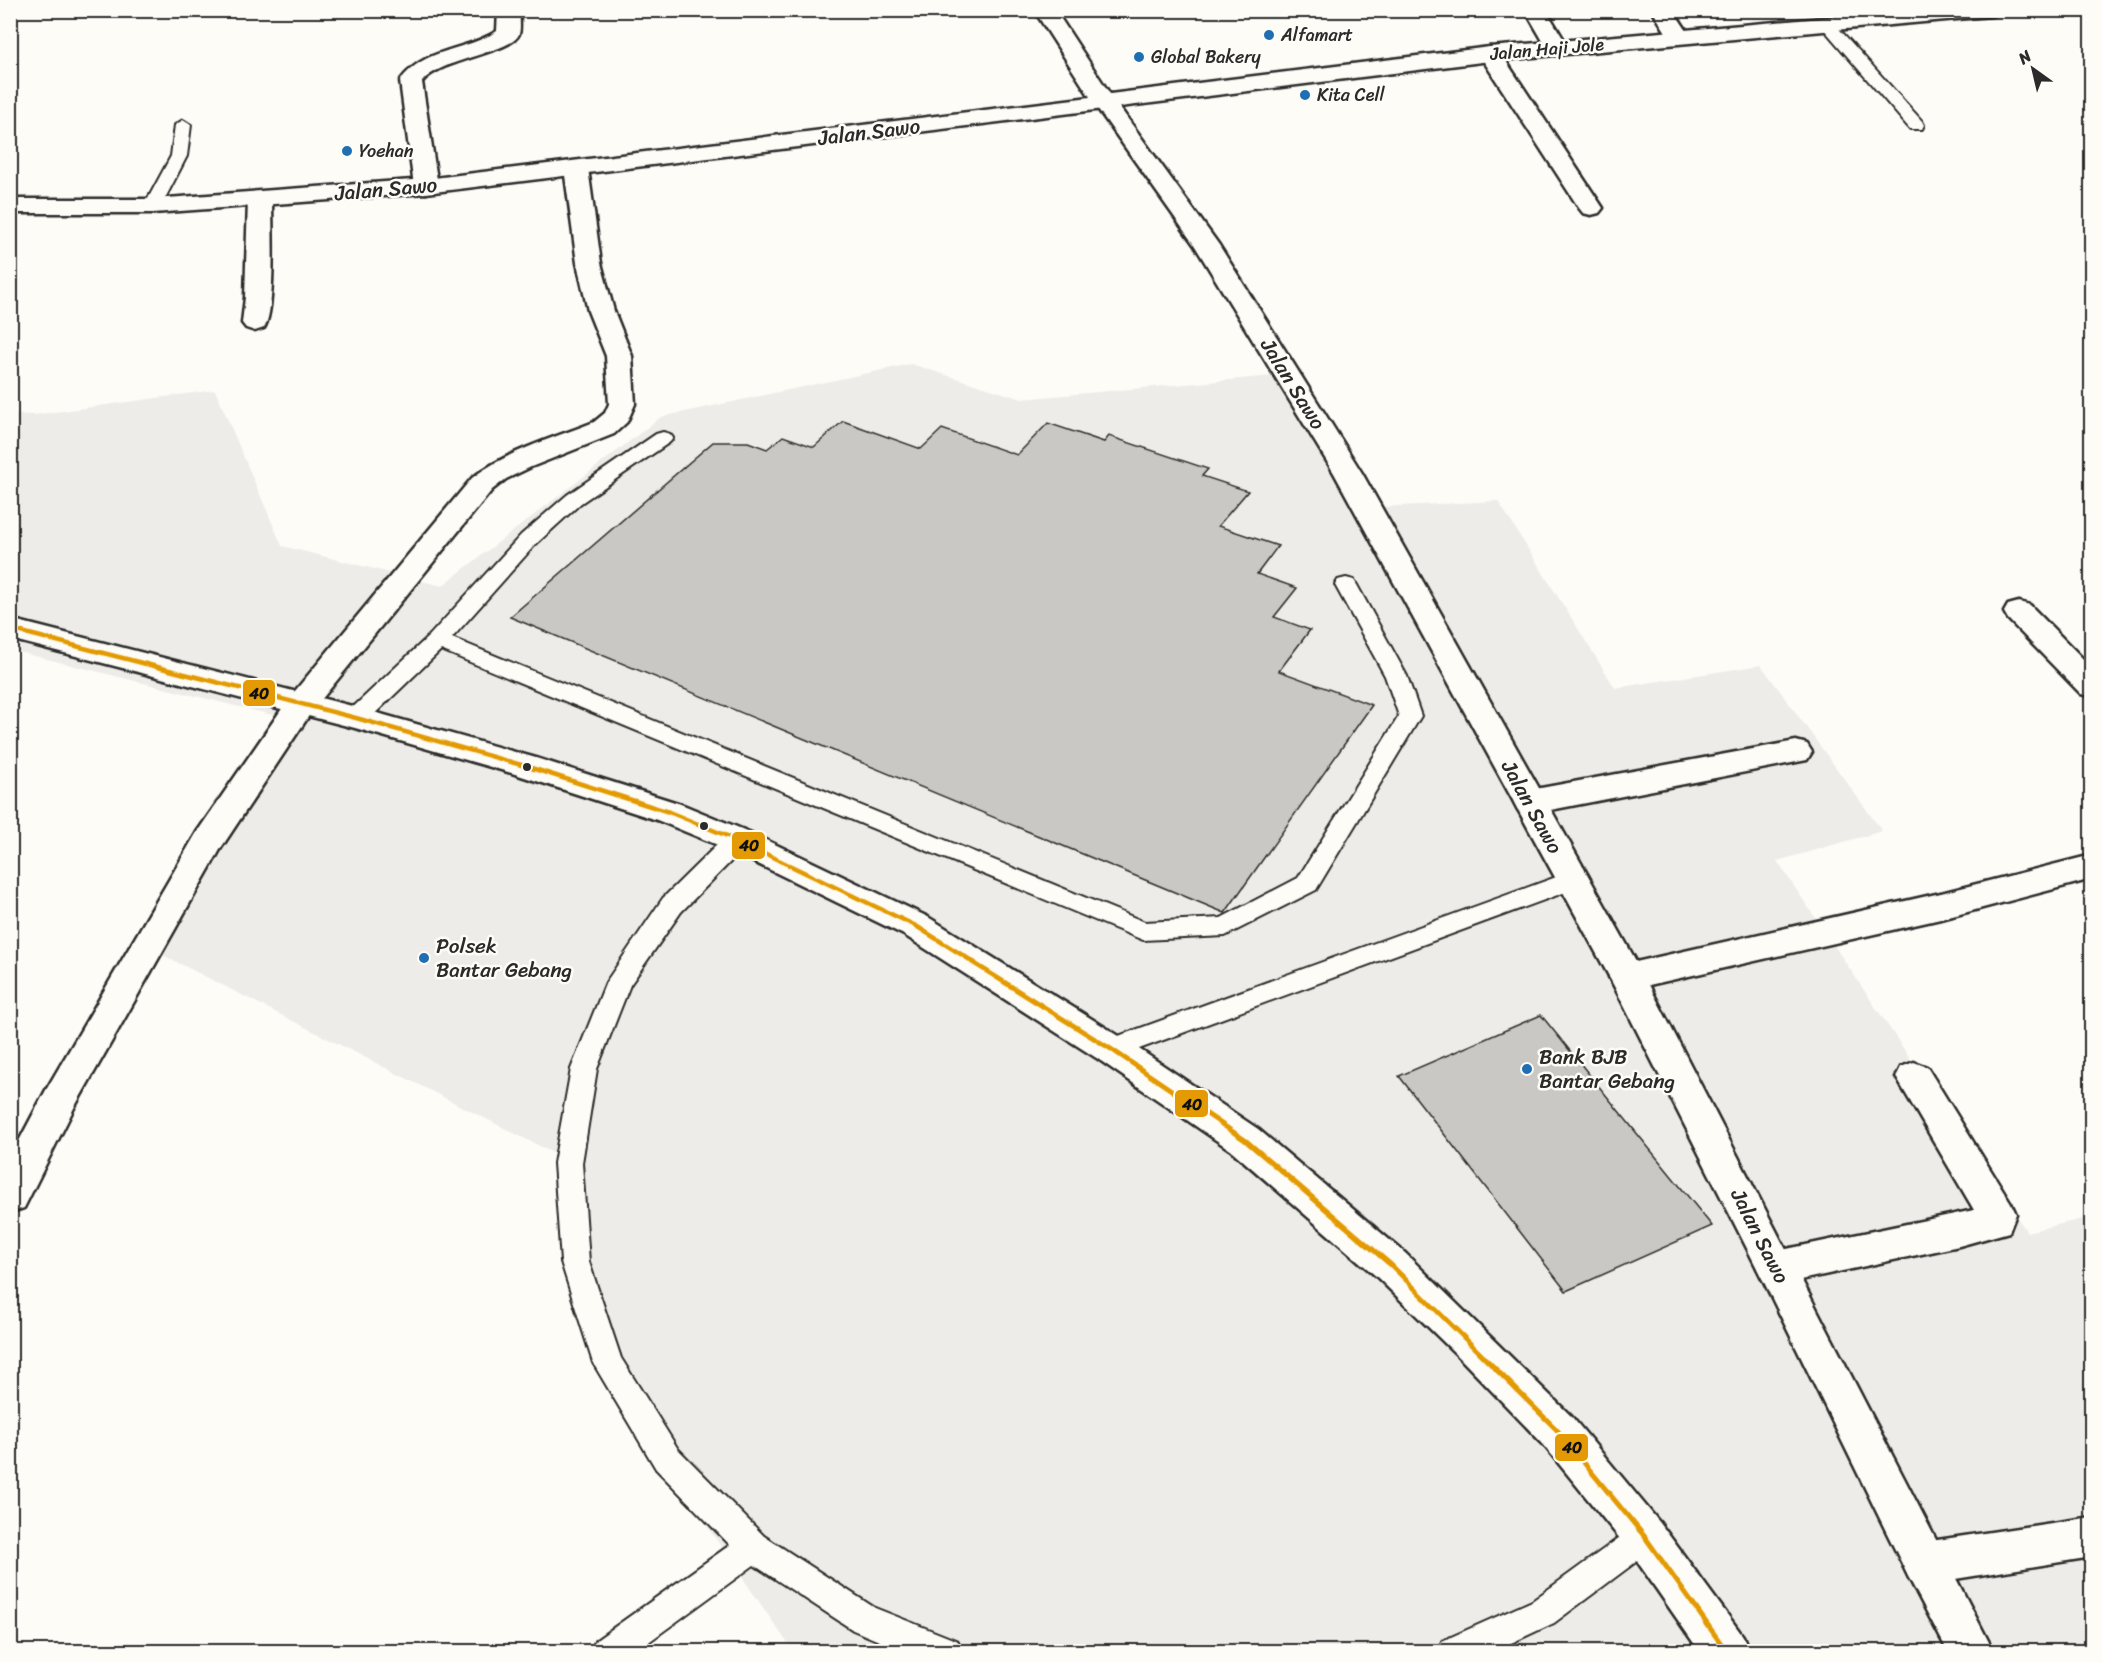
<svg xmlns="http://www.w3.org/2000/svg" width="2102" height="1662" font-family="Sriracha,sans-serif">
	<style>
		.built { fill: #edece8 }
		.building { fill: #c9c8c4; stroke: #2b2b2b; stroke-width: 1.5 }
		.lines { fill: none; stroke-linecap: round; stroke-linejoin: round }
		.service-casing { stroke: #2b2b2b; stroke-width: 4 }
		.minor-casing { stroke: #2b2b2b; stroke-width: 5 }
		.tertiary-casing { stroke: #2b2b2b; stroke-width: 5 }
		.secondary-casing { stroke: #2b2b2b; stroke-width: 5 }
		.primary-casing { stroke: #2b2b2b; stroke-width: 5 }
		.service { fill: #fdfcf7; fill-rule: evenodd }
		.minor { fill: #fdfcf7; fill-rule: evenodd }
		.tertiary { fill: #fdfcf7; fill-rule: evenodd }
		.secondary { fill: #fdfcf7; fill-rule: evenodd }
		.primary { fill: #fdfcf7; fill-rule: evenodd }
		.bus-1-far1-casing { stroke: #fdfcf7; stroke-width: 9 }
		.bus-1-casing { stroke: #fdfcf7; stroke-width: 10 }
		.bus-1-far1 { stroke: #e39a04; stroke-width: 4.5 }
		.bus-1 { stroke: #e39a04; stroke-width: 5 }
		.poi-dot { fill: #1f6fb2; stroke: #fdfcf7; stroke-width: 2 }
		.bus-dot { fill: #2b2b2b; stroke: #fdfcf7; stroke-width: 2 }
		.labels { text-anchor: middle; stroke-width: 5; stroke-linejoin: round; paint-order: stroke }
		.far-poi-label { font-size: 18px; fill: #2b2b2b; stroke: #fdfcf7; text-anchor: start }
		.far-street-label { font-size: 18px; fill: #2b2b2b; stroke: #fdfcf7 }
		.street-label { font-size: 21px; fill: #2b2b2b; stroke: #fdfcf7 }
		.poi-label { font-size: 21px; fill: #2b2b2b; stroke: #fdfcf7; text-anchor: start }
		.line-badge { stroke: #fdfcf7; stroke-width: 2 }
		.pale-badge-label { font-size: 16px; text-anchor: middle; font-weight: bold; fill: #111 }
	</style>
	<rect width="100%" height="100%" fill="#fdfcf7"/>
	<filter id="ink" filterUnits="userSpaceOnUse"><feTurbulence type="fractalNoise" baseFrequency=".0167" numOctaves="2"/><feDisplacementMap in="SourceGraphic" scale="12" xChannelSelector="R" yChannelSelector="G"/><feConvolveMatrix kernelMatrix="1 2 1 2 8 2 1 2 1" color-interpolation-filters="sRGB"/></filter>
	<g filter="url(#ink)">
		<polygon class="built" points="911,364 1022,399 1295,374 1360,508 1498,501 1615,688 1761,665 1882,831 1777,861 2027,1232 2091,1217 2091,1651 793,1651 594,1362 579,1166 149,948 284,718 11,650 11,414 34,415 215,390 282,546 442,586 661,417"/>
		<g class="building">
			<polygon points="843,421 921,449 942,429 1017,455 1048,423 1104,442 1109,436 1208,469 1202,476 1248,491 1218,526 1278,546 1257,574 1297,588 1274,617 1310,630 1279,671 1372,705 1225,913 510,617 713,442 748,442 767,449 783,436 814,447"/>
			<polygon points="1541,1015 1712,1226 1566,1291 1399,1076"/>
		</g>
		<g class="lines">
			<g class="service-casing">
				<g id="service">
					<polygon points="1827,19 1832,21 1922,121 1924,125 1922,129 1910,129 1822,27 1819,24 1822,21"/>
					<polygon points="183,120 191,125 187,156 159,210 147,210 144,206 171,156 175,125"/>
					<polygon points="663,432 670,434 673,438 670,442 581,503 535,545 452,638 1145,922 1221,918 1298,878 1399,716 1385,676 1335,585 1338,580 1346,578 1354,580 1357,585 1407,676 1421,716 1316,890 1225,936 1143,940 441,650 364,724 356,726 348,724 345,718 348,712 430,635 521,535 567,495 656,434"/>
					<polygon points="737,831 746,834 749,840 746,846 681,912 630,985 597,1069 582,1163 589,1262 621,1358 678,1449 764,1536 875,1608 958,1641 962,1652 905,1652 853,1630 754,1565 635,1652 591,1652 595,1641 730,1545 656,1469 593,1363 561,1262 554,1163 571,1069 606,982 663,898 728,834"/>
					<polygon points="1573,871 1582,874 1585,880 1582,886 1120,1056 1111,1059 1102,1056 1098,1049 1102,1042"/>
					<polygon points="1645,1522 1656,1527 1661,1537 1656,1547 1554,1623 1492,1652 1438,1652 1442,1641 1532,1601 1634,1527"/>
				</g>
			</g>
			<g class="minor-casing">
				<g id="minor">
					<path d="M498 10H520C519 17 521 28 519 34 512 53 441 58 422 82L438 186 434 191 426 193 418 191 414 186 400 81C424 47 465 52 497 31Z"/>
					<polygon points="1525,10 1546,10 1569,48 1566,53 1558,54 1550,53"/>
					<polygon points="1652,10 1673,10 1691,37 1688,42 1680,43 1672,42"/>
					<polygon points="1490,47 1498,49 1603,208 1599,213 1591,215 1583,213 1579,208 1479,54 1482,49"/>
					<path d="M576 161 584 163 588 168 601 263 614 311 632 356 635 404 627 422 614 434 531 467 506 479 492 490 312 711 221 848 74 1108 24 1208 10 1213V1158L46 1090 197 832 290 697 472 478C507 451 554 438 594 422L605 413 609 404 606 356 588 311 577 263 564 168 568 163Z"/>
					<path d="M260 193 268 195 272 200C272 226 276 311 264 328L255 331 246 328 242 323 245 297 248 200 252 195Z"/>
					<polygon points="2019,602 2030,605 2092,668 2092,697 2081,694 2008,619 2004,612 2008,605"/>
					<polygon points="1796,741 1807,744 1812,752 1807,760 1530,814 1518,810 1514,802 1518,794 1530,790"/>
					<polygon points="2092,855 2092,879 1945,918 1627,990 1615,987 1609,977 1615,967 1627,964 1945,892"/>
					<polygon points="1914,1062 1927,1067 2011,1203 2016,1214 2009,1232 1959,1246 1777,1285 1763,1280 1757,1268 1763,1256 1777,1251 1974,1210 1896,1077 1901,1067"/>
					<polygon points="2092,1517 2092,1557 1924,1584 1909,1578 1902,1563 1909,1548 1924,1542"/>
				</g>
			</g>
			<g class="tertiary-casing">
				<polygon id="tertiary" points="1104,95 1112,97 1219,245 1362,473 1645,977 1994,1652 1948,1652 1909,1578 1763,1280 1610,978 1334,473 1195,246 1093,102 1096,97"/>
			</g>
			<g class="secondary-casing">
				<polygon id="secondary" points="1034,10 1055,10 1110,94 1490,47 1913,10 2001,10 1998,14 1991,16 1490,61 426,193 153,213 10,213 10,199 153,199 426,179 1090,97"/>
			</g>
			<g class="primary-casing">
				<polygon id="primary" points="10,619 356,707 536,758 681,804 749,832 928,917 1124,1039 1258,1129 1405,1253 1572,1417 1660,1523 1743,1636 1749,1652 1700,1652 1630,1551 1542,1443 1458,1356 1377,1277 1232,1151 1098,1059 904,935 725,848 657,820 515,774 355,728 10,639"/>
			</g>
			<use href="#service" class="service"/>
			<use href="#minor" class="minor"/>
			<use href="#tertiary" class="tertiary"/>
			<use href="#secondary" class="secondary"/>
			<use href="#primary" class="primary"/>
			<g class="bus-1-far1-casing">
				<polyline id="bus-1-far1" points="10,629 356,718 525,766 669,812 737,840 916,926 975,963"/>
			</g>
			<g class="bus-1-casing">
				<polyline id="bus-1" points="972,962 1111,1049 1245,1140 1391,1265 1557,1430 1645,1537 1727,1652"/>
			</g>
			<use href="#bus-1-far1" class="bus-1-far1"/>
			<use href="#bus-1" class="bus-1"/>
		</g>
	</g>
	<g class="poi-dot">
		<circle cx="1269" cy="35" r="6"/>
		<circle cx="1139" cy="57" r="6"/>
		<circle cx="1305" cy="95" r="6"/>
		<circle cx="347" cy="151" r="6"/>
		<circle cx="424" cy="958" r="6"/>
		<circle cx="1527" cy="1069" r="6"/>
	</g>
	<g class="bus-dot">
		<circle cx="527" cy="767" r="5"/>
		<circle cx="704" cy="826" r="5"/>
	</g>
	<g class="labels">
		<g class="far-poi-label">
			<text x="1281" y="41">Alfamart</text>
			<text x="1151" y="63">Global Bakery</text>
			<text x="1317" y="101">Kita Cell</text>
			<text x="359" y="157">Yoehan</text>
		</g>
		<g class="far-street-label">
			<text transform="translate(1547 49) rotate(-5)" y="6">Jalan Haji Jole</text>
		</g>
		<g class="street-label">
			<text transform="translate(869 132) rotate(-7)" y="7">Jalan Sawo</text>
			<text transform="translate(386 189) rotate(-5)" y="7">Jalan Sawo</text>
			<text transform="translate(1293 384) rotate(58)" y="7">Jalan Sawo</text>
			<text transform="translate(1532 807) rotate(61)" y="7">Jalan Sawo</text>
			<text transform="translate(1760 1236) rotate(63)" y="7">Jalan Sawo</text>
		</g>
		<g class="poi-label">
			<text x="436" y="953">Polsek<tspan x="436" dy="24">Bantar Gebang</tspan></text>
			<text x="1539" y="1064">Bank BJB<tspan x="1539" dy="24">Bantar Gebang</tspan></text>
		</g>
	</g>
	<g class="line-badge">
		<rect x="242" y="679" width="34" height="28" rx="6" fill="#e39a04"/>
		<rect x="731" y="831" width="35" height="29" rx="6" fill="#e39a04"/>
		<rect x="1174" y="1089" width="35" height="29" rx="6" fill="#e39a04"/>
		<rect x="1554" y="1433" width="35" height="29" rx="6" fill="#e39a04"/>
	</g>
	<g class="pale-badge-label">
		<text x="259" y="699">40</text>
		<text x="749" y="851">40</text>
		<text x="1192" y="1110">40</text>
		<text x="1572" y="1453">40</text>
	</g>
	<rect width="2102" height="1662" fill="none" stroke="#fdfcf7" stroke-width="36"/>
	<rect x="18" y="18" width="2066" height="1626" fill="none" stroke="#2b2b2b" stroke-width="2" filter="url(#ink)"/>
	<g transform="translate(2033 69) rotate(326)" stroke="#fdfcf7" stroke-width="4.5" paint-order="stroke">
	<path d="M0-4.5L10 22L0 15L-10 22Z" fill="#2b2b2b"/>
	<text y="-9" font-size="16" font-weight="bold" text-anchor="middle" fill="#2b2b2b">N</text>
	</g>
</svg>
